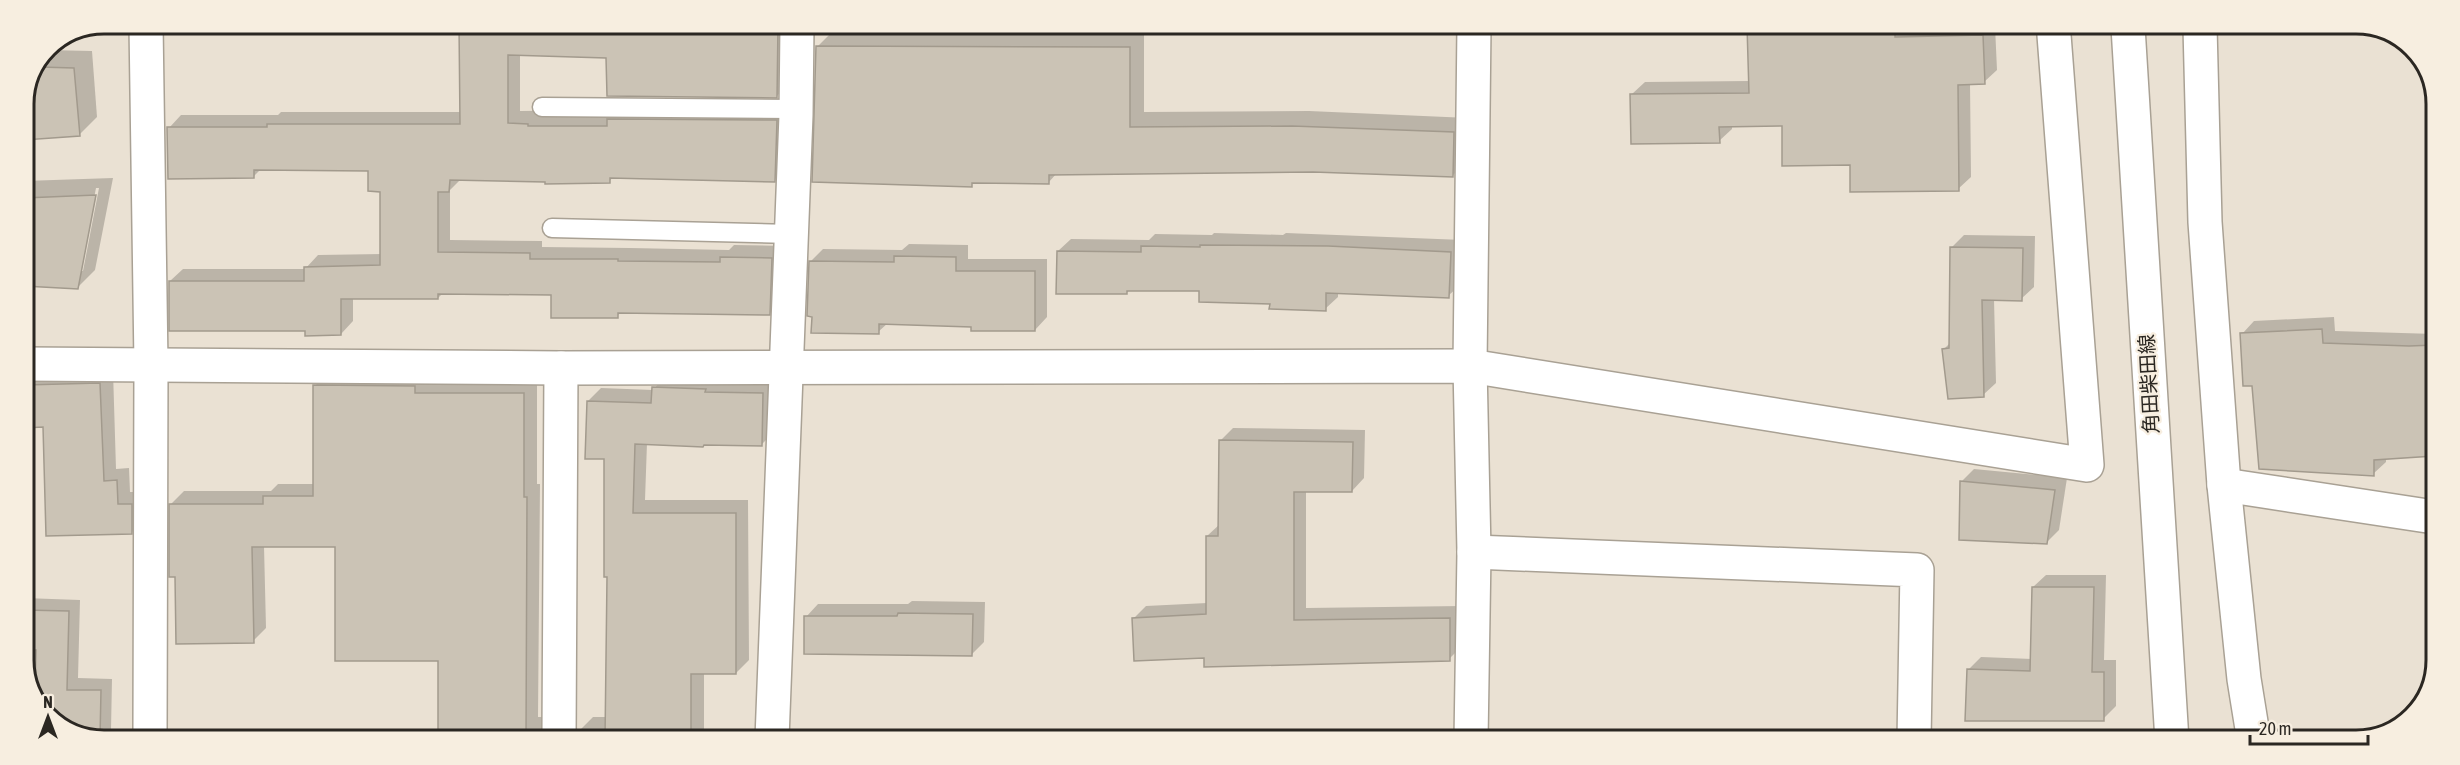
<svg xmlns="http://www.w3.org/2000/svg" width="2460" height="765" font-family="'Asap Condensed','Noto Sans JP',sans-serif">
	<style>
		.shadow { fill: #0003; fill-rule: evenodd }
		.building { fill: #cbc3b5; stroke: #a29a8d; stroke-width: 1.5 }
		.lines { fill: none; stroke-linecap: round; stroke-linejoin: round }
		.service-casing { stroke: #a9a194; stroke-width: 21 }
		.minor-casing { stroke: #a9a194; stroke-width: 36 }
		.secondary-casing { stroke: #a9a194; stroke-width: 36 }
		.service { stroke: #fff; stroke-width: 18 }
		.minor { stroke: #fff; stroke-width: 33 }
		.secondary { stroke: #fff; stroke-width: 33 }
		.labels { text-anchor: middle; stroke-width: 4.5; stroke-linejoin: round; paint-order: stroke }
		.street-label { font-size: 20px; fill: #2b2722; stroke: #f7eee0 }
		.rim { fill: none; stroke: #2b2722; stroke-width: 3 }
	</style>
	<rect width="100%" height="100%" fill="#eae1d3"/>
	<g class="shadow">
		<polygon points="460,24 790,25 789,83 777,96 608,57 520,54 520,111 789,108 787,167 774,180 615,176 609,181 461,179 450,190 450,240 542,241 542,247 630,248 729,250 734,245 784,246 782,301 769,314 621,312 617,316 553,294 443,293 438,298 353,298 353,321 341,334 306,330 170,281 183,269 305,269 318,255 382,254 381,190 369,169 262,168 253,177 169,128 181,115 278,115 281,112 461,112"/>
		<polygon points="1681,26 1995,26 1997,70 1984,82 1970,83 1971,177 1958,189 1851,163 1783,125 1732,126 1732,129 1719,141 1632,94 1645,82 1750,81 1748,27"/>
		<polygon points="832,32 1144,32 1144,112 1309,111 1469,118 1468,160 1453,175 1313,170 1057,173 1048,183 974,182 971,185 817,47"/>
		<polygon points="47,50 92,51 97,117 79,135 24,138 24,104"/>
		<path d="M113 178 95 270 77 288 24 284V181ZM96 188H99L83 271H80Z"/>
		<polygon points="1214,233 1283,235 1286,233 1463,240 1461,284 1448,296 1338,292 1338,297 1325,309 1271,303 1200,290 1130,290 1126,293 1058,251 1071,239 1149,240 1155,234 1212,235"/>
		<polygon points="1964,235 2035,236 2034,287 2021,299 1994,299 1996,383 1983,395 1944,349 1950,343 1951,248"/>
		<polygon points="909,244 968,245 968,259 1047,259 1047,317 1035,330 888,323 878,332 811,261 823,249 902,250"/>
		<polygon points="2334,317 2335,331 2435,334 2434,454 2386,458 2386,462 2373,474 2254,384 2242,334 2254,321"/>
		<polygon points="113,371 116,469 129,468 130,492 144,492 144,520 131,533 44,425 24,426 24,381 32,373"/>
		<polygon points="328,372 537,381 537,484 540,484 538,717 553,717 559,739 440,739 440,660 336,546 264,546 266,628 253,641 176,576 171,504 184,491 271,491 278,484 315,484 315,386"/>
		<polygon points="667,374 776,380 775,431 762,444 647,443 645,500 748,500 749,660 736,673 704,673 704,739 578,739 579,731 593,717 607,717 608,575 605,458 588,401 601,388 653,390"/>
		<polygon points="1233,428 1365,430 1364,478 1352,491 1306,490 1306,608 1462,606 1462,646 1449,659 1205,657 1134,618 1146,606 1207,603 1207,536 1220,524 1220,441"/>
		<polygon points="1974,469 2067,478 2059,530 2047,542 1961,482"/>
		<polygon points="2046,575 2106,575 2104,660 2116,660 2116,706 2103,719 1968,670 1981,657 2032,659 2033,587"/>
		<polygon points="24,598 80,600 78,678 112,679 111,730 103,738 83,738 41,710 24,666"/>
		<polygon points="912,601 985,602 984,642 972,654 806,617 818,604 908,604"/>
	</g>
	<g class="building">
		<polygon points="459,24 778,25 777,98 607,96 606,58 508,55 508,123 528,124 528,126 607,126 607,119 777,120 775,182 610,178 610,183 545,184 545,182 450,180 449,192 438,192 438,252 530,253 530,259 618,259 618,261 720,262 720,257 772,258 770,315 618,313 618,318 551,318 551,295 438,294 438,299 341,299 341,335 305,336 305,331 169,331 169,281 304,281 304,267 380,265 380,192 368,191 368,171 254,170 254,178 168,179 167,127 267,127 267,124 460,124"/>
		<polygon points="1747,26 1895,26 1895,37 1983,35 1985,84 1958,85 1959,191 1850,192 1850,165 1782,166 1782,126 1719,127 1720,143 1631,144 1630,94 1749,93"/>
		<polygon points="816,46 1130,47 1130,127 1292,126 1454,132 1453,177 1313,172 1049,175 1049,184 972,183 972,187 812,182"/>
		<polygon points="39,67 74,68 80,136 24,140 24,104"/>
		<polygon points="96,195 78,289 24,286 24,198"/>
		<polygon points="1200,245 1328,246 1451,252 1449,298 1326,293 1326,311 1269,309 1270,304 1199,302 1199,291 1127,291 1127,294 1056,294 1057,251 1141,252 1141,246 1200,247"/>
		<polygon points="1950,247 2023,248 2022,301 1982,300 1984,397 1948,399 1942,349 1949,348"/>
		<polygon points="894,256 956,257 956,271 1035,271 1035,331 971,331 971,327 879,324 879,334 811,333 812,317 807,316 809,261 894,262"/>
		<polygon points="2322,329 2323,343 2409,346 2435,345 2434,456 2374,460 2374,476 2259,469 2252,386 2243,386 2240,333"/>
		<polygon points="100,383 104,481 117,480 118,504 132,504 132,534 46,536 43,427 24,428 24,385"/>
		<polygon points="313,385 415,386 415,393 524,393 524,497 527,497 526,739 438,739 438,661 335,661 335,547 252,547 254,643 176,644 175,577 169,577 169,504 263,504 263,496 313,496"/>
		<polygon points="652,387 706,389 705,392 763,393 762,446 704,445 703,447 635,444 633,513 736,513 736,674 691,674 691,739 605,739 607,577 604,577 604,459 585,459 587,401 651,403"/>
		<polygon points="1219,440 1353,442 1352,492 1294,492 1294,620 1450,618 1450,661 1204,667 1204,658 1134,661 1132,618 1206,614 1206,536 1218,536"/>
		<polygon points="1960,481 2055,490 2047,544 1959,540"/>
		<polygon points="2032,587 2094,587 2092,672 2104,672 2104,721 1965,721 1967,669 2030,671"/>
		<polygon points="24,610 69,611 67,690 101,690 100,738 83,738 41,710 33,689 35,689 36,650 24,650"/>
		<polygon points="898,613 973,614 972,656 804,654 804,616 897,616"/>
	</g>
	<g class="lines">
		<g class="service-casing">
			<g id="service">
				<polyline points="542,107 796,109"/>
				<polyline points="552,228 791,234"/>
			</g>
		</g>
		<g class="minor-casing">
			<g id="minor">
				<polyline points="146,24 151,364 150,738"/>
				<polyline points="2200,27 2205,222 2224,485 2244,679 2254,741"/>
				<polyline points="24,364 561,368 1470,366 2087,465 2054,35"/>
				<polyline points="2224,485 2434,517"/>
				<polyline points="1474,552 1917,570 1914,740"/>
				<polyline points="559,739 561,368"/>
				<polyline points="772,739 796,115 797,25"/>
				<polyline points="1471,740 1474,552 1470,366 1474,26"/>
			</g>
		</g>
		<g class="secondary-casing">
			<polyline id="secondary" points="2128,27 2172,741"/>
		</g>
		<use href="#service" class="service"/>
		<use href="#minor" class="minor"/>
		<use href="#secondary" class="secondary"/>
	</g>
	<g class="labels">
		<g class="street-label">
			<text transform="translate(2149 384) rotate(-93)" y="7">角田柴田線</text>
		</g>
	</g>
	<path d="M0 0H2460V765H0ZM104 34H2356A70 70 0 0 1 2426 104V660A70 70 0 0 1 2356 730H104A70 70 0 0 1 34 660V104A70 70 0 0 1 104 34Z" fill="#f7eee0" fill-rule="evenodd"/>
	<path class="rim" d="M104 34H2356A70 70 0 0 1 2426 104V660A70 70 0 0 1 2356 730H104A70 70 0 0 1 34 660V104A70 70 0 0 1 104 34Z"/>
	<g transform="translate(48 717)" stroke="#f7eee0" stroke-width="4.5" paint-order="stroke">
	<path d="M0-4.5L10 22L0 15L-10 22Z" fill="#2b2722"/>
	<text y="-9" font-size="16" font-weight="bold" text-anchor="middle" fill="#2b2722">N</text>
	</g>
	<path d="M2250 735v9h118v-9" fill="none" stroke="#2b2722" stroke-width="3"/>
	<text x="2259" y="735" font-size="18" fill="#2b2722" stroke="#f7eee0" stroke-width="4.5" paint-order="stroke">20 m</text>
</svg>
